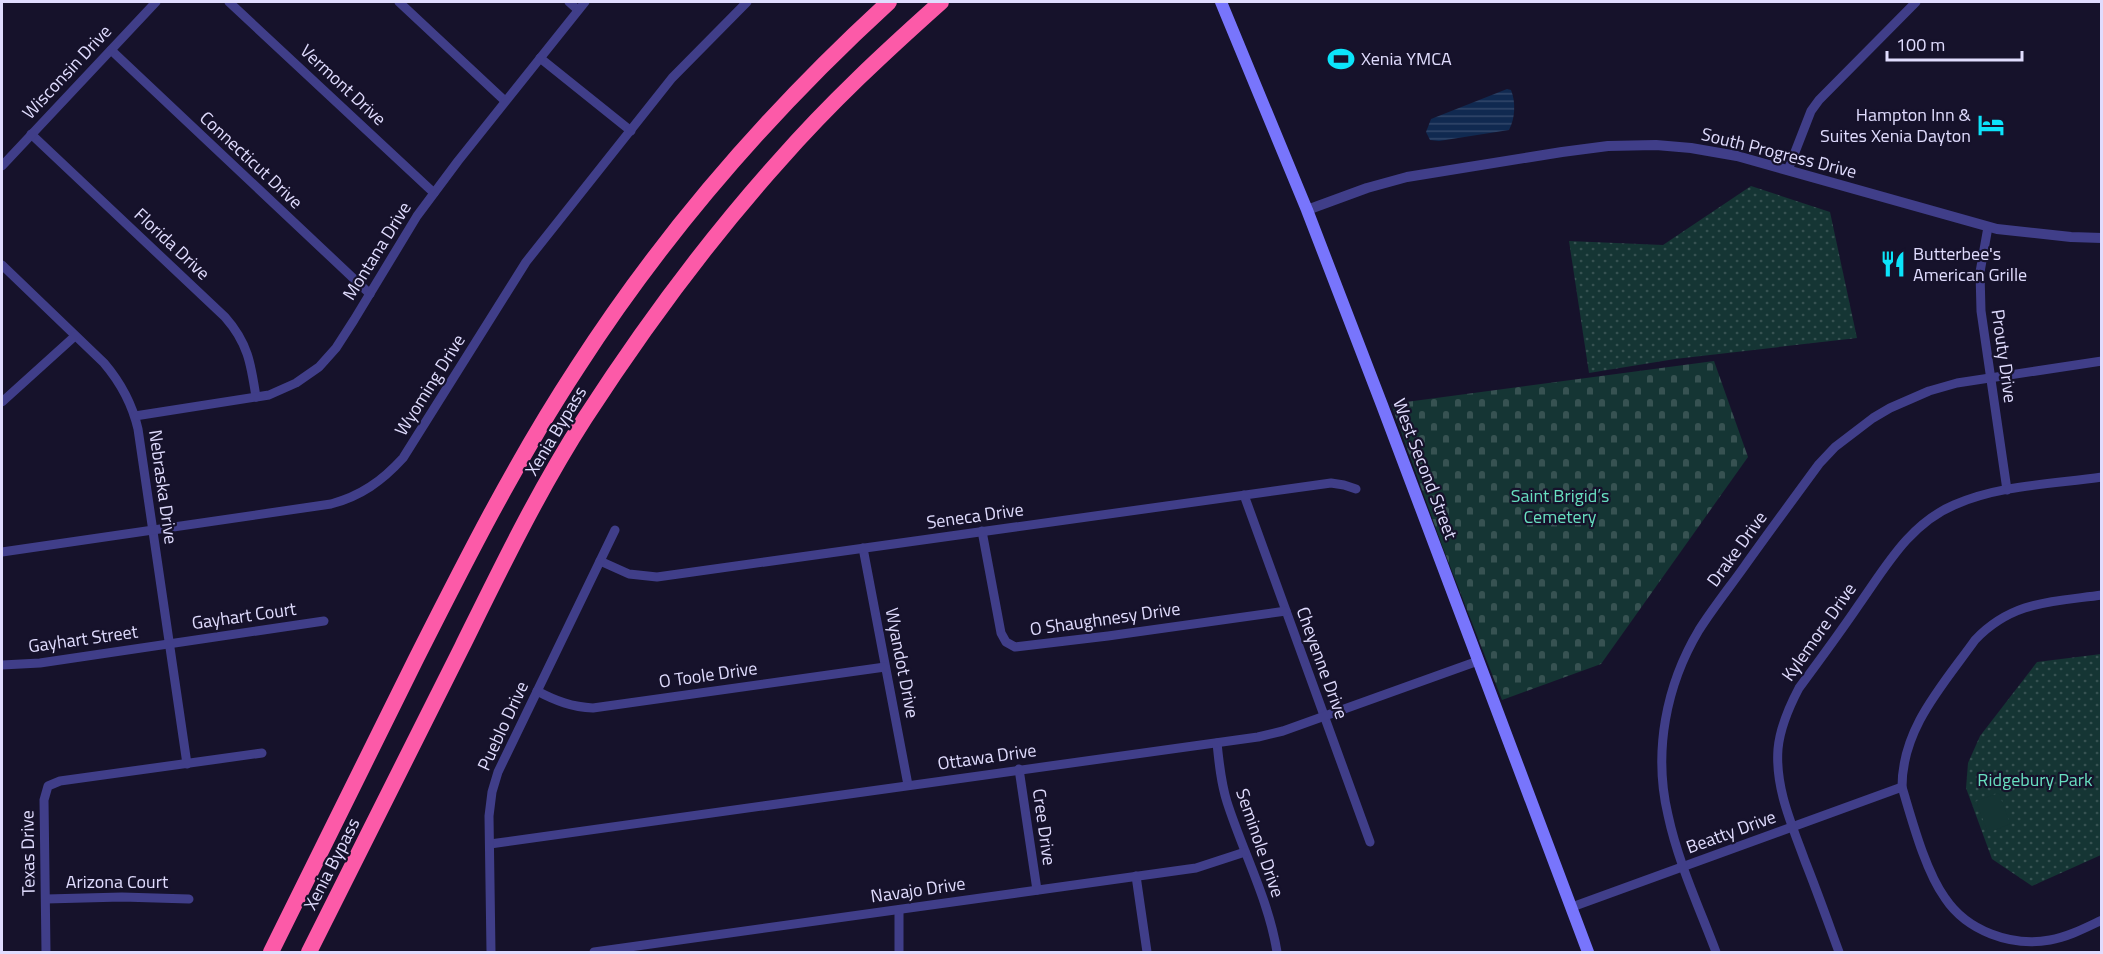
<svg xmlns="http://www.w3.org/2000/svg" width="2103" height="954" font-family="'Titillium Web',sans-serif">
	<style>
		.grass { fill: url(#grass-dots) }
		.cemetery { fill: url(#cemetery-stones) }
		.pitch { fill: #153534 }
		.water { fill: url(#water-rules) }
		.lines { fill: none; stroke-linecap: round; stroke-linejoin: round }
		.minor { stroke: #403e89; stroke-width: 9 }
		.tertiary { stroke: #403e89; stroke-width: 10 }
		.secondary { stroke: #7875fc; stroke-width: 12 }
		.motorway { stroke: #fc5aa8; stroke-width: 16 }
		.labels { text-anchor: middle; stroke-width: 4.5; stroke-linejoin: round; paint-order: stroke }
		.poi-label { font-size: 18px; fill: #e0dcfe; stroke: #16122b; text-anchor: start }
		.street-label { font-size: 18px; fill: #e0dcfe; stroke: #16122b }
		.park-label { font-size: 18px; fill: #68dfc0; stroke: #16122b }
	</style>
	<defs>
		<pattern id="grass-dots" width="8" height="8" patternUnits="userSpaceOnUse" patternTransform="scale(1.5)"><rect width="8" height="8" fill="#153534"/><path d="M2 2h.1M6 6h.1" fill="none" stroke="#375252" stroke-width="1.8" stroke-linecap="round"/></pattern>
		<pattern id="cemetery-stones" width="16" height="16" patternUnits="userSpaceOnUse" patternTransform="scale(1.5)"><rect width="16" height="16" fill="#153534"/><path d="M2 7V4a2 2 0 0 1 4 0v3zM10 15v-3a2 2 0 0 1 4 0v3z" fill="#375252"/></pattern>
		<pattern id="water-rules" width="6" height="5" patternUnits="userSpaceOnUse" patternTransform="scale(1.5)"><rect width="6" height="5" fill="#102950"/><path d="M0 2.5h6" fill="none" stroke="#32476a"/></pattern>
	</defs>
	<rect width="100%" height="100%" fill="#16122b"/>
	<g class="grass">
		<polygon points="1751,186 1830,212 1857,338 1675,359 1589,373 1569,241 1663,245"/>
		<polygon points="2101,654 2101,855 2032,886 1992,859 1966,788 1968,763 1980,736 2037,662"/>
	</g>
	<polygon class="cemetery" points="1714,361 1748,457 1601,664 1502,700 1443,548 1391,404"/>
	<polygon class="pitch" points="1999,793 2010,824 1988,833 1976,801"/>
	<path class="water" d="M1507 89 1511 90C1516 102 1515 119 1509 130L1439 141 1430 140 1426 132 1431 119Z"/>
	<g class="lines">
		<g class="minor">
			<polyline points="229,2 434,193"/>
			<polyline points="399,2 505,101"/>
			<polyline points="569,2 578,10"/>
			<polyline points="111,50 370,294"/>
			<polyline points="540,58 631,131"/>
			<path d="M31 134 225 317C248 343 251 364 256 397"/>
			<polyline points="2,166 156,2"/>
			<polyline points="1788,170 1811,111 1819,100 1916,2"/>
			<polyline points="1988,227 1980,272 1981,311 2007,490"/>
			<path d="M2 265 104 363C121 383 132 403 138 429L187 764"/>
			<polyline points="2,402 75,336"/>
			<polyline points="135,416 269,395 296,383 319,367 336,348 354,320 417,216 458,161 585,2"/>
			<polyline points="1244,495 1370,842"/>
			<polyline points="982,531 1001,633 1006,642 1015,647 1108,636 1286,611"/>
			<polyline points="863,548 908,785"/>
			<path d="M2 552 331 504C361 496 382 481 403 458L526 262 672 78 747 2"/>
			<polyline points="600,561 629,574 657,577 1331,483 1344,485 1356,489"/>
			<path d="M2102 595C2051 602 2012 601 1975 640 1943 685 1902 728 1902 787 1912 820 1925 870 1945 898 1967 931 2011 947 2050 940 2068 937 2085 928 2102 920"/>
			<polyline points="2,665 40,663 324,621"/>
			<path d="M537 691C556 701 572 707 593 708L885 667"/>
			<path d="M1217 743C1219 763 1221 783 1227 802 1243 852 1269 901 1277 952"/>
			<polyline points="1019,769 1037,890"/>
			<polyline points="490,844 1258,737 1283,731 1478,661"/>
			<polyline points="1136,876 1147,952"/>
			<polyline points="46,899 122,897 189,899"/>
			<polyline points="1572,907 1902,787"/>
			<polyline points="899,910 899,952"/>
			<polyline points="46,952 44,800 48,786 60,781 262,753"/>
			<polyline points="491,952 489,816 492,792 498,772 615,530"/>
			<polyline points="594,952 1196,868 1245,852"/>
			<path d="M1716 952C1699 907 1678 862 1668 815 1653 752 1666 685 1699 630 1713 608 1729 588 1744 567 1769 532 1794 498 1819 464L1835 447 1873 418 1890 408 1929 391 1957 383 2102 361"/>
			<path d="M1839 952C1828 922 1817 891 1805 861 1792 825 1775 788 1778 749 1780 727 1789 707 1799 688 1819 661 1839 634 1858 606 1885 568 1909 524 1954 505 1999 485 2053 484 2102 477"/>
		</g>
		<polyline class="tertiary" points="1307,210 1367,188 1407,177 1562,152 1608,146 1656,145 1691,148 1737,156 1997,229 2071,237 2102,238"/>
		<polyline class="secondary" points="1221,2 1307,210 1382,405 1588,952"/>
		<g class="motorway">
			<path d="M271 952C319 855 367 757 416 659 466 560 516 461 577 368 664 233 771 110 889 2"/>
			<path d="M309 952C360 851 411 749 462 647 500 570 538 491 585 418 644 327 708 240 780 160 830 103 885 52 941 2"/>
		</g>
	</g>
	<defs>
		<g id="stadium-bare" transform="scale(2.07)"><path d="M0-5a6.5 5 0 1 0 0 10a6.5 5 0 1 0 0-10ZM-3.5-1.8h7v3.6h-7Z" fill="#0ce4fa" stroke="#16122b" stroke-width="2.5" paint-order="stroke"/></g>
		<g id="hotel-bare" transform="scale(2.07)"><path d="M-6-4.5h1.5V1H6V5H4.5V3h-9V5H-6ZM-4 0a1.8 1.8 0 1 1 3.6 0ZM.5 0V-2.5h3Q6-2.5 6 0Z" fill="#0ce4fa" stroke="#16122b" stroke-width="2.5" paint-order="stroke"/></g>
		<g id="restaurant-bare" transform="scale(2.07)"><path d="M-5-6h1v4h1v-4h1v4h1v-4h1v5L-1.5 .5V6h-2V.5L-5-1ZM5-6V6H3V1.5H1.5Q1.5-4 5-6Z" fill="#0ce4fa" stroke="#16122b" stroke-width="2.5" paint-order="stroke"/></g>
	</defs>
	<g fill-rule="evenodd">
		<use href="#stadium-bare" x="1341" y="59"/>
		<use href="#hotel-bare" x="1991" y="125"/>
		<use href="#restaurant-bare" x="1893" y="264"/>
	</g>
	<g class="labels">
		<g class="poi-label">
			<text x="1361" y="65">Xenia YMCA</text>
			<text x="1971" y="121" text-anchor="end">Hampton Inn &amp;<tspan x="1971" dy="21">Suites Xenia Dayton</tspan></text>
			<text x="1913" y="260">Butterbee's<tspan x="1913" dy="21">American Grille</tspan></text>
		</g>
		<g class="street-label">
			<text transform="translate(67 72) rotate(-47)" y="6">Wisconsin Drive</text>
			<text transform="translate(343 85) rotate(43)" y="6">Vermont Drive</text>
			<text transform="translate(1779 153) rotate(14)" y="6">South Progress Drive</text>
			<text transform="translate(251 160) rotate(43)" y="6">Connecticut Drive</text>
			<text transform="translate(172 244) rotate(43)" y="6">Florida Drive</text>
			<text transform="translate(377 251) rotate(-58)" y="6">Montana Drive</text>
			<text transform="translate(2004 356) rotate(82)" y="6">Prouty Drive</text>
			<text transform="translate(430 385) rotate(-58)" y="6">Wyoming Drive</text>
			<text transform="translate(556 431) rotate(-59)" y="6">Xenia Bypass</text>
			<text transform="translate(1425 469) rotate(69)" y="6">West Second Street</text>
			<text transform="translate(163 487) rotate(82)" y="6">Nebraska Drive</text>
			<text transform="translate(975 516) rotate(-8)" y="6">Seneca Drive</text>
			<text transform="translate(1737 549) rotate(-54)" y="6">Drake Drive</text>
			<text transform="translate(244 616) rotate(-8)" y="6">Gayhart Court</text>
			<text transform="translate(1105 619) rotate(-8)" y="6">O Shaughnesy Drive</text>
			<text transform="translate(1819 632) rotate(-55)" y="6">Kylemore Drive</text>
			<text transform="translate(83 639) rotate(-8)" y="6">Gayhart Street</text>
			<text transform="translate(902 663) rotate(79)" y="6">Wyandot Drive</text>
			<text transform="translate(1322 663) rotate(70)" y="6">Cheyenne Drive</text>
			<text transform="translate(708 675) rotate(-8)" y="6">O Toole Drive</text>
			<text transform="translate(503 726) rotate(-65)" y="6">Pueblo Drive</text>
			<text transform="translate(987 757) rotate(-8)" y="6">Ottawa Drive</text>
			<text transform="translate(1044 827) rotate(82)" y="6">Cree Drive</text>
			<text transform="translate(1731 832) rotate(-20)" y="6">Beatty Drive</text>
			<text transform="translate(1260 843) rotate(71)" y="6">Seminole Drive</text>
			<text transform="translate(28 853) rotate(-91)" y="6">Texas Drive</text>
			<text transform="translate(332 864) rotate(-63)" y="6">Xenia Bypass</text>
			<text x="117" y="888">Arizona Court</text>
			<text transform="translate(918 890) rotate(-8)" y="6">Navajo Drive</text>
		</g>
		<g class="park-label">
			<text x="1560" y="502">Saint Brigid’s<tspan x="1560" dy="21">Cemetery</tspan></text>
			<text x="2035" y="786">Ridgebury Park</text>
		</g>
	</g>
	<rect width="2103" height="954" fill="none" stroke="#e0dcfe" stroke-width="6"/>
	<path d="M1887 51v9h135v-9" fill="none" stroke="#e0dcfe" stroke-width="3"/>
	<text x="1896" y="51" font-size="18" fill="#e0dcfe" stroke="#16122b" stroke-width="4.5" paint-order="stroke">100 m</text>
</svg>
